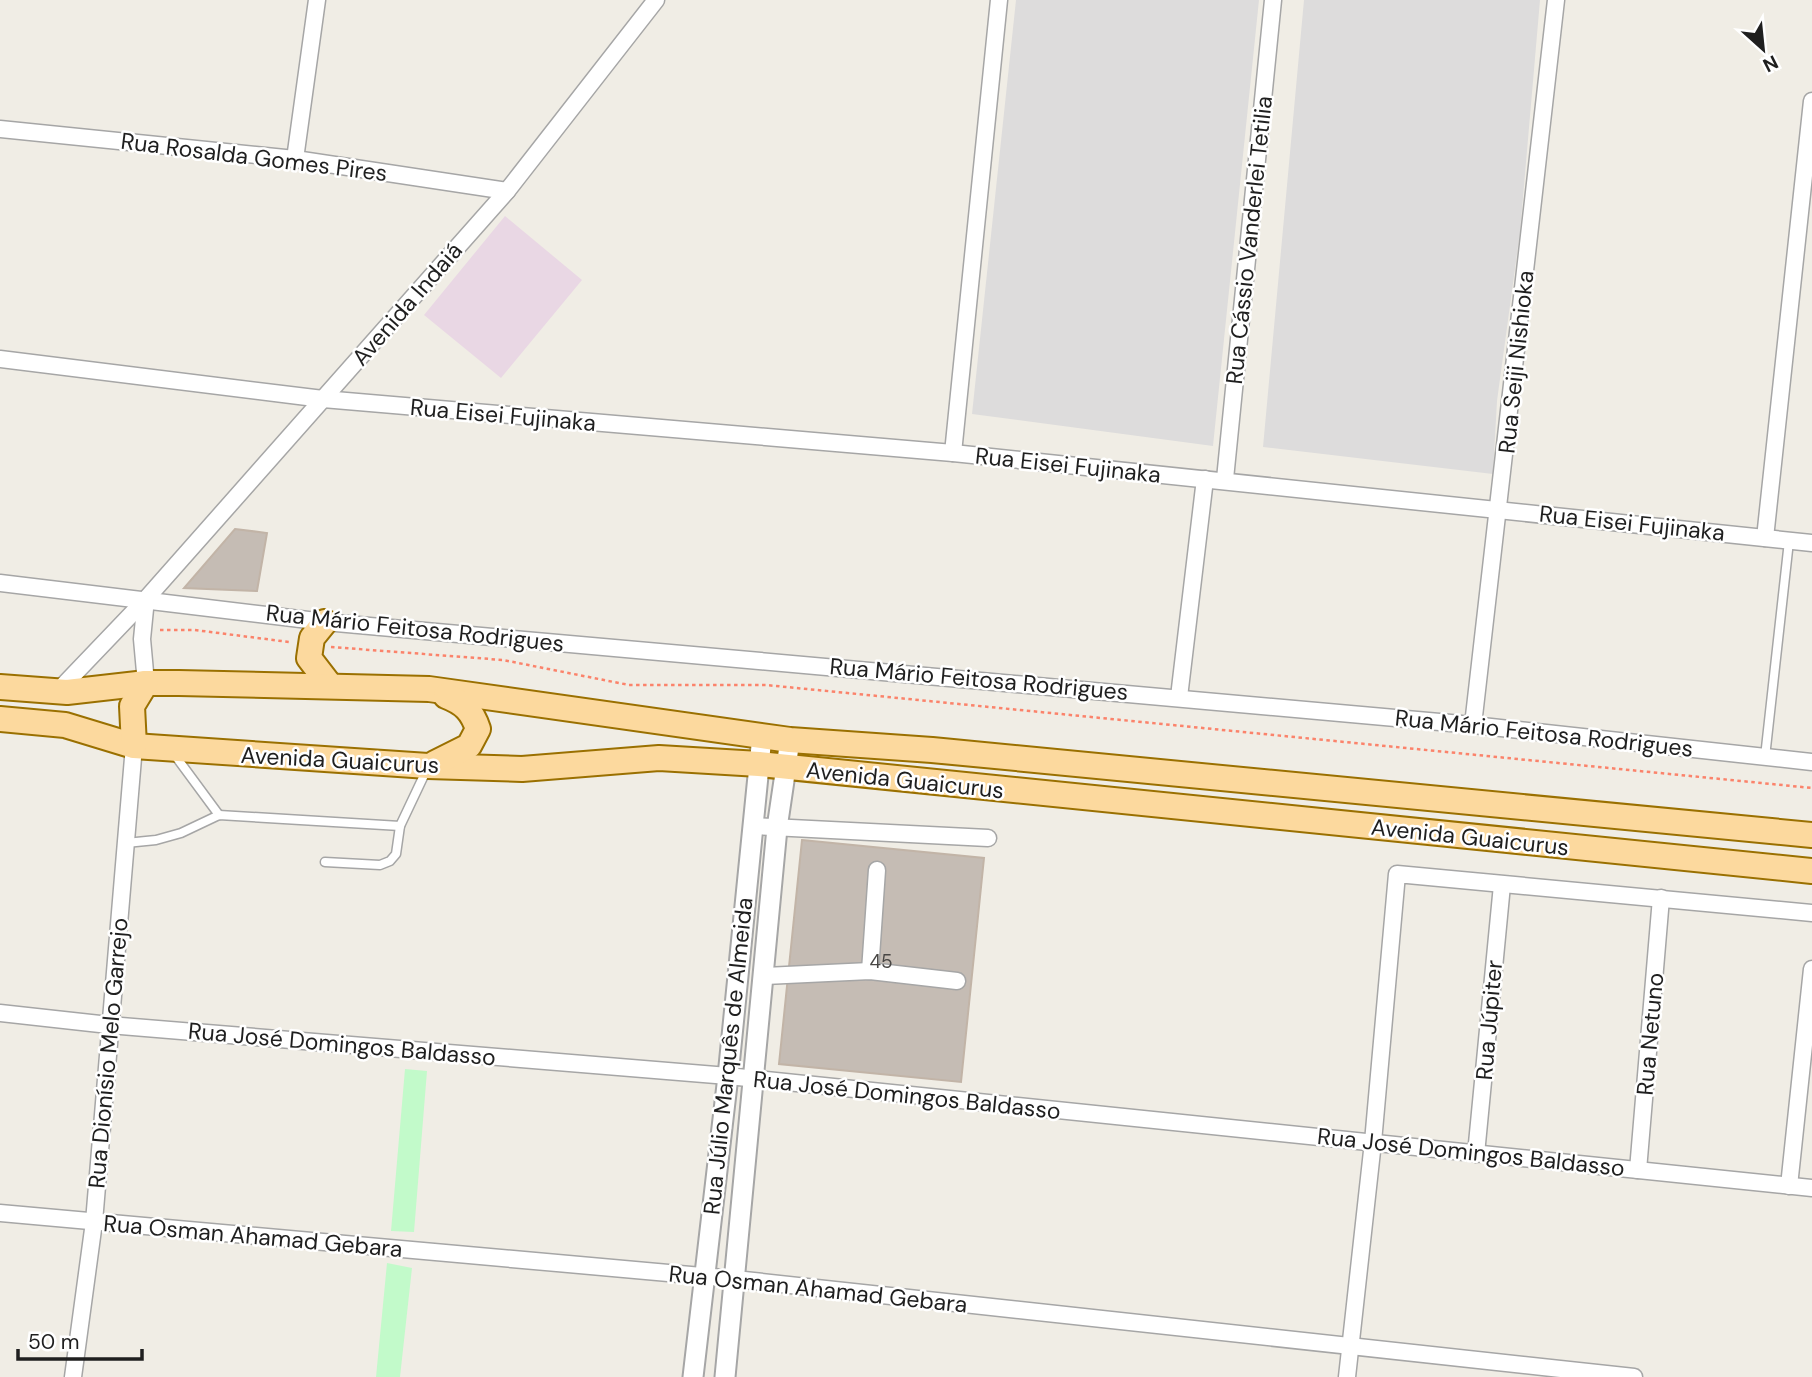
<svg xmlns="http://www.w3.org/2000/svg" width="1812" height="1377" font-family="'DM Sans',sans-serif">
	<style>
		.residential { fill: #dddcdc }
		.industrial { fill: #e9d7e4 }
		.park { fill: #c2faca }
		.building { fill: #c5bcb4; stroke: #c2b4a7; stroke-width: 2 }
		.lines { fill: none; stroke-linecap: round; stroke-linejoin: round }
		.service-casing { stroke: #a6a6a6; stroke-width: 11 }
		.minor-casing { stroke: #a6a6a6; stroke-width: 19 }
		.tertiary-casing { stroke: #a6a6a6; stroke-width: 23 }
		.primary-casing { stroke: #9a7000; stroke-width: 28 }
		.path { stroke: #fb836b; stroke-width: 2.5; stroke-dasharray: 3.5 3.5; stroke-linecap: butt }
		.service { stroke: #fff; stroke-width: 8 }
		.minor { stroke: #fff; stroke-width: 16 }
		.tertiary { stroke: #fff; stroke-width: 19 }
		.primary { stroke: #fcd99e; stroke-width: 24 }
		.labels { text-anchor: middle; stroke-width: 5; stroke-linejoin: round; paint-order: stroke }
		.number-label { font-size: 19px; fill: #484644 }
		.street-label { font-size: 23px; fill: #1f1f1f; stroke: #fff }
	</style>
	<rect width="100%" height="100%" fill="#f0ede5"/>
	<g class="residential">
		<polygon points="1016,0 1259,0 1213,446 972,414"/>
		<polygon points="1304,0 1540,0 1520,232 1497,401 1493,474 1263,447"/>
	</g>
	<polygon class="industrial" points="505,216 582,280 501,378 424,315"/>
	<g class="park">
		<polygon points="405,1069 427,1071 414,1232 391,1231"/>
		<polygon points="387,1263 412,1268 400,1377 376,1377"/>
	</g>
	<g class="building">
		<polygon points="235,529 267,533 257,591 184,588"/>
		<polygon points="802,840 984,858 961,1082 779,1064"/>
	</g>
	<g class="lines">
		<g class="service-casing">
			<g id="service">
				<polyline points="174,754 219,815"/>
				<polyline points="1765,757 1789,541"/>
				<polyline points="126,843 156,840 181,833 219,815 400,826"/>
				<polyline points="325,862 380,865 390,861 396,854 400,826 427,769"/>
			</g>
		</g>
		<g class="minor-casing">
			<g id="minor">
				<polyline points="0,129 295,159 507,191"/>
				<polyline points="295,159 317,0"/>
				<polyline points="0,359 323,399 953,453 1812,543"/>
				<polyline points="953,453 999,0"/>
				<polyline points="1225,479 1273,0"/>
				<polyline points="1765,538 1812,101"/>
				<polyline points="0,583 325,622 1473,725 1812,762"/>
				<polyline points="146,683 142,639 146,599"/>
				<polyline points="58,691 146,599 507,191 656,0"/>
				<polyline points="1179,697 1205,479"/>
				<polyline points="1473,725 1556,0"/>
				<polyline points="752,826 988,838"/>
				<polyline points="870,971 877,870"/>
				<polyline points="765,976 870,971 957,981"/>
				<polyline points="0,1013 109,1025 728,1076 1812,1188"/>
				<polyline points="1476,1154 1502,885"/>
				<polyline points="1638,1170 1661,898"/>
				<polyline points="1789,1186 1812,969"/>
				<polyline points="0,1213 735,1279 1634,1377"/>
				<polyline points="73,1377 94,1222 134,746"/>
				<polyline points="1347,1377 1373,1142 1397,874 1812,913"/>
			</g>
		</g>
		<g class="tertiary-casing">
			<g id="tertiary">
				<polyline points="693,1377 728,1076 762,736"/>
				<polyline points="725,1377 777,828 790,740"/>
			</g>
		</g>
		<g class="primary-casing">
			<g id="primary">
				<polyline points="325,622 312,638 309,658 329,684"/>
				<polyline points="0,687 67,692 146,683 179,683 429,689 790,740 932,750 1812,835"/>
				<polyline points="0,719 65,725 134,746 428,766 522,769 659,758 759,764 1812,871"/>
				<polyline points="134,746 132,706 146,683"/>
				<path d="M435 763 469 746 478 729C472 711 464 703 446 696"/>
			</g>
		</g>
		<g class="path">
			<polyline points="160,630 195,630 289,642"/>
			<polyline points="331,647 503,660 629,685 766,685 1812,788"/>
		</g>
		<use href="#service" class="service"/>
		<use href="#minor" class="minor"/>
		<use href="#tertiary" class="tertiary"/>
		<use href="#primary" class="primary"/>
	</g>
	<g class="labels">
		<g class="number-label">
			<text x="881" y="968">45</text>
		</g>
		<g class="street-label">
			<text transform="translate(254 157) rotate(7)" y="8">Rua Rosalda Gomes Pires</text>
			<text transform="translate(1249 240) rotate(-84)" y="8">Rua Cássio Vanderlei Tetilia</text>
			<text transform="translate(407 304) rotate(-49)" y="8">Avenida Indaiá</text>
			<text transform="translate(1516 362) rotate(-84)" y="8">Rua Seiji Nishioka</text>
			<text transform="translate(503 415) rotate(5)" y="8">Rua Eisei Fujinaka</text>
			<text transform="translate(1068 465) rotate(6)" y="8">Rua Eisei Fujinaka</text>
			<text transform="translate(1632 523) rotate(6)" y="8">Rua Eisei Fujinaka</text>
			<text transform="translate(415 628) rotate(6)" y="8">Rua Mário Feitosa Rodrigues</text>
			<text transform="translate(979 679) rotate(5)" y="8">Rua Mário Feitosa Rodrigues</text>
			<text transform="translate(1544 733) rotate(6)" y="8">Rua Mário Feitosa Rodrigues</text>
			<text transform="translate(340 760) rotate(3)" y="8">Avenida Guaicurus</text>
			<text transform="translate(905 780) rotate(6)" y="8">Avenida Guaicurus</text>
			<text transform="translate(1470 837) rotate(6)" y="8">Avenida Guaicurus</text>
			<text transform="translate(1489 1020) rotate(-85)" y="8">Rua Júpiter</text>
			<text transform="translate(1650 1034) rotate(-85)" y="8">Rua Netuno</text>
			<text transform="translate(342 1044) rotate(5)" y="8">Rua José Domingos Baldasso</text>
			<text transform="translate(108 1053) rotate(-85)" y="8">Rua Dionísio Melo Garrejo</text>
			<text transform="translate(728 1056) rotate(-84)" y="8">Rua Júlio Marquês de Almeida</text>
			<text transform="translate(907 1095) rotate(6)" y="8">Rua José Domingos Baldasso</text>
			<text transform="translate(1471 1152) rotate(6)" y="8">Rua José Domingos Baldasso</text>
			<text transform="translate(253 1236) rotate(5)" y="8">Rua Osman Ahamad Gebara</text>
			<text transform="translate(818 1289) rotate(6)" y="8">Rua Osman Ahamad Gebara</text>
		</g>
	</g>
	<g transform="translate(1763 49) rotate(153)" stroke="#ffffff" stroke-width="5" paint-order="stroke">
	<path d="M0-5L12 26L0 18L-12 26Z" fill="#1f1f1f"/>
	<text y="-10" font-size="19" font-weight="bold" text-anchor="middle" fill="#1f1f1f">N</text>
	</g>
	<path d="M18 1349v10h124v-10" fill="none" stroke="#1f1f1f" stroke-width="3.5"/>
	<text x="28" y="1349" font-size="21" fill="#1f1f1f" stroke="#ffffff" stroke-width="5" paint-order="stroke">50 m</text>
</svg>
